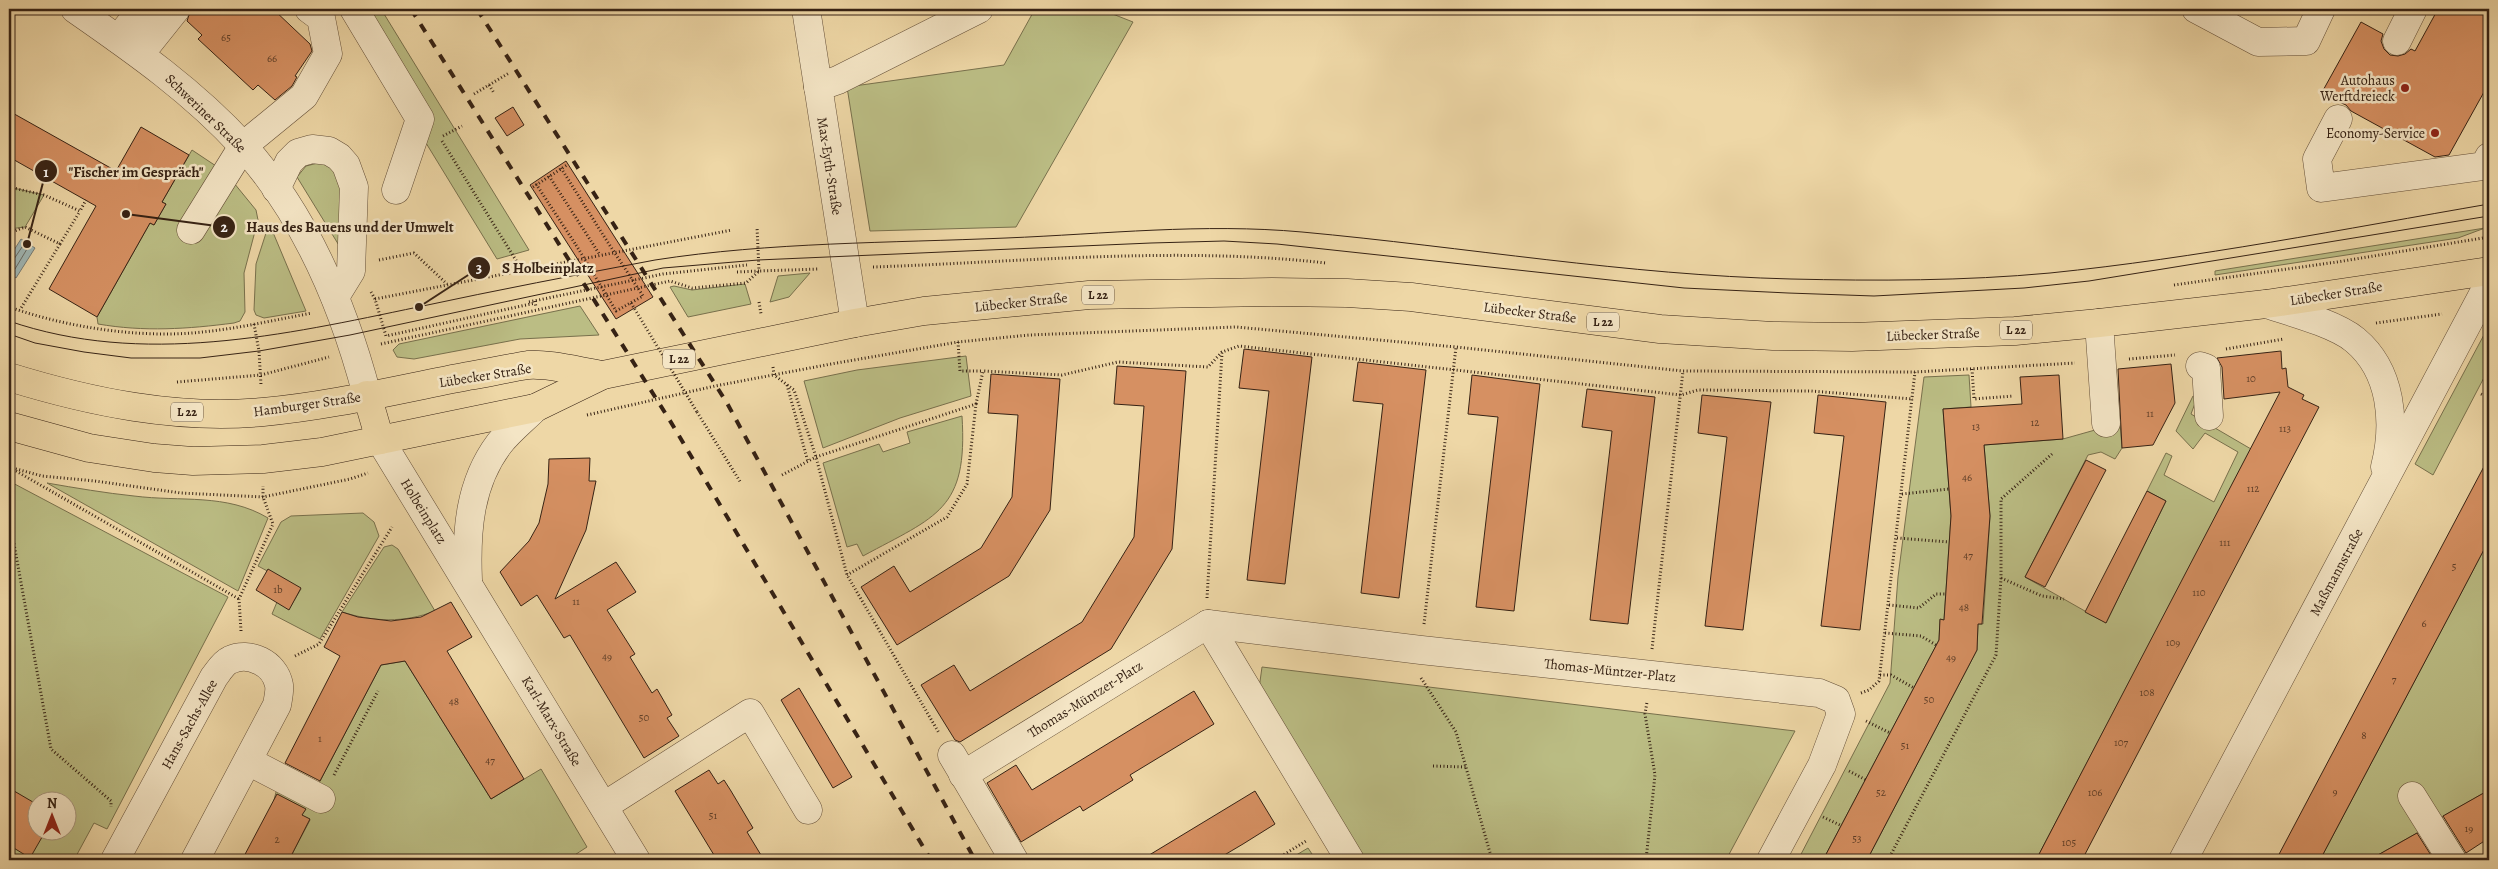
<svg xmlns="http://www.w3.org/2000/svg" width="2498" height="869" font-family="Alegreya,serif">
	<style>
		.green { fill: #bbbd84; stroke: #78704c; fill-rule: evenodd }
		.water { fill: #9fb6b4; stroke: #757b74 }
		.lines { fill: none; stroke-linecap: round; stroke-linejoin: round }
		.shore { stroke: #6a6c64; stroke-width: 1 }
		.building { fill: #d69062; stroke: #362214 }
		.minor-casing { stroke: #644f38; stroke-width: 29 }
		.major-casing { stroke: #362214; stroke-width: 29 }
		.path { stroke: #362214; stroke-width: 3; stroke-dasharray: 1 2.5; stroke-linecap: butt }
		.minor { stroke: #f4e5c5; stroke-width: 28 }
		.major { stroke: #eed7a6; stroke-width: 28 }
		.tram { stroke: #362214; stroke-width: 1 }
		.rail { stroke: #362214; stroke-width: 4; stroke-dasharray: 9 9; stroke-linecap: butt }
		.path-bridge { stroke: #362214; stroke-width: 3; stroke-dasharray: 1 2.5; stroke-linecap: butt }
		.poi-dot { fill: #8f2418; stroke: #f4e5c5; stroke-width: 2 }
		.labels { text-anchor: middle; stroke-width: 5; stroke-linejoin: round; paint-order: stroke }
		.number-label { font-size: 11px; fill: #5e3e28 }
		.shield { fill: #f4e5c5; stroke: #6f5c49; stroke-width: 1 }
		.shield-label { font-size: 12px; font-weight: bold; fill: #362214 }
		.poi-label { font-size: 14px; fill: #362214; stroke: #f4e5c5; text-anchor: end }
		.street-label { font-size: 14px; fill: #362214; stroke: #f4e5c5 }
		.leader { fill: none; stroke: #362214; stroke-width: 2 }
		.callout-dot { fill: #362214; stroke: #f4e5c5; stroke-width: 2 }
		.mark-label { font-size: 15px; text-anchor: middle; font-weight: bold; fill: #fff }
		.callout-label { font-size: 15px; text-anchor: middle; font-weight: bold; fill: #362214; stroke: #f4e5c5; stroke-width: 5; stroke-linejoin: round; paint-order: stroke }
	</style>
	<rect width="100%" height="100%" fill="#eed7a6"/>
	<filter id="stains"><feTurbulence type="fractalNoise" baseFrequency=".004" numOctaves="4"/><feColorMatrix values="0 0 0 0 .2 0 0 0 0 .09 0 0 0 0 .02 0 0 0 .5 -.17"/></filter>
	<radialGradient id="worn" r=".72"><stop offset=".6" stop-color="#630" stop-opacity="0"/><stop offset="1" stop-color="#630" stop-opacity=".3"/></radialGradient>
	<g class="green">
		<polygon points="344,9 381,9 529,250 497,259"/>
		<polygon points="1035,9 1100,9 1133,22 1016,227 870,231 847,87 1004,65"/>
		<path d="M192 150 225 172 256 210 258 220 244 273 245 312 240 321 234 323C188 329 144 332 98 324L97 317 150 223 154 225 166 204 162 202Z"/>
		<polygon points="318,163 330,166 344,186 340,247 297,177 306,166"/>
		<polygon points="9,187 44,195 25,227 9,229"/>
		<polygon points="2485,228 2458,238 2215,275 2215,271"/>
		<polygon points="267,230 272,230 306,311 264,318 256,315 254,310 256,264"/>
		<polygon points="810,273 789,297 770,302 778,276"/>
		<polygon points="745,284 751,304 688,317 670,287 674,286 692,290"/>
		<polygon points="580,306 599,335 520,339 414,359 397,357 393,350 399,344"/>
		<polygon points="2486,331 2489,335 2489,368 2433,475 2415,464"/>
		<polygon points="966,356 971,396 900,418 823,448 804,381 857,370"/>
		<polygon points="1969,375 1971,407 1943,409 1951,516 1944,620 1940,620 1939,640 1823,860 1798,860 1890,683 1898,577 1924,377"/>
		<polygon points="2193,396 2197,398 2191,414 2251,449 2036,860 1867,860 1977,650 1978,624 1983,624 1990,516 1984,445 2063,439 2120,423 2122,448 2115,459 2101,452 2088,455 2025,577 2106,623 2166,501 2147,491 2166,453 2172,456 2164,475 2214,502 2238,452 2205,433 2193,449 2176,431"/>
		<path d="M962 416C968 510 937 516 863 556L857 544 847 547 823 463 879 444 883 452 910 443 907 432Z"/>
		<path d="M9 481 228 597 107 829 94 823 74 860H9ZM38 802H68V832H38Z"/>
		<path d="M47 483C76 488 105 493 134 496 181 502 226 493 268 518L238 591Z"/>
		<polygon points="363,513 374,522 379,536 320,639 272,614 277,602 289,609 301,589 258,566 281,522 291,516"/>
		<polygon points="2489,540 2489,790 2442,817 2465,854 2451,860 2426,828 2369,860 2320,860"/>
		<path d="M392 545 398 549 435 611C404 623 374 622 342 612L384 547Z"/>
		<polygon points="405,661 491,799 541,769 587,847 567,860 289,860 310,820 274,800 283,765 319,783 381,665"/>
		<polygon points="1262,667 1795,731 1726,860 1359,860 1258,696"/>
		<polygon points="1308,848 1316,860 1288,860"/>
	</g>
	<polygon class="water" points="21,239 35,248 16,278 9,273 9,258"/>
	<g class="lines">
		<polyline class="shore" points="9,260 14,259 22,247 27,249 15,269 9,269"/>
	</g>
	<g class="building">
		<polygon points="191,9 273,9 310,44 312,51 295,76 297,77 292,86 275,100 258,85 253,90 198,39 202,35 187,21"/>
		<polygon points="2438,9 2489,9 2489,83 2449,155 2435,157 2351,111 2346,105 2321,94 2361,22 2383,34 2381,41 2384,49 2390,55 2398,56 2405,54 2411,49 2415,51"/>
		<polygon points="513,107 524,125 507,136 495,118"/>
		<polygon points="9,111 116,171 141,127 189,155 162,202 166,204 154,225 150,223 97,317 49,289 96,206 9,157"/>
		<polygon points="566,161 653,297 616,319 530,185"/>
		<polygon points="1244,349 1312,357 1285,584 1247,580 1269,391 1239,388"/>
		<polygon points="2281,351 2282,369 2286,368 2288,387 2304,395 2302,399 2319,407 2082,860 2036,860 2280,392 2224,399 2222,367 2217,358"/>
		<polygon points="1358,362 1426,370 1399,598 1361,593 1383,404 1353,401"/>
		<polygon points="2171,364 2175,403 2153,445 2122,448 2118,369"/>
		<polygon points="1117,366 1186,371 1172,549 1111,649 960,742 955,740 921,685 954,665 970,691 1082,622 1134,537 1144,406 1114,404"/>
		<polygon points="991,374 1060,379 1050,510 1009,576 897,645 861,587 894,566 910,592 981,548 1012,497 1018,415 988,413"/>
		<polygon points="1472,375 1540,384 1514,611 1476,607 1498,417 1468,414"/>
		<polygon points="2059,375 2063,439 1984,445 1990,516 1982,624 1978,624 1977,650 1867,860 1823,860 1939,640 1940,619 1944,620 1951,516 1943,409 2022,404 2020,377"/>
		<polygon points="1587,389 1655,397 1628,624 1590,620 1612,431 1582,427"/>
		<polygon points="1702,395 1771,402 1743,630 1705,626 1727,437 1698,433"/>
		<polygon points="1818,395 1886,402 1860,630 1821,626 1844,436 1814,433"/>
		<polygon points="2489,457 2489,540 2456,603 2320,860 2276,860"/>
		<polygon points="590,458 589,481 596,481 586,530 555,599 616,562 636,592 607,610 635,654 630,657 652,693 657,689 672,715 667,718 679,736 644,758 570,635 564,638 537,595 521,606 500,572 529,541 539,523 548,484 549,459"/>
		<polygon points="2086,460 2106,470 2045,587 2025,577"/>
		<polygon points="2147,491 2166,501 2106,623 2085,612"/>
		<polygon points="268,569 301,588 289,610 256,590"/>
		<polygon points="451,602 472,637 447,651 524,779 491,799 405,661 381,665 320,781 285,763 340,656 324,647 342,612 358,617 391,621 421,617"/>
		<polygon points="799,688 852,777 833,788 781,700"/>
		<polygon points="1194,691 1214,724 1130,775 1133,780 1083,811 1080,806 1021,842 987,783 1016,765 1032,790"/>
		<polygon points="709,770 718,784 724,780 731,791 753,828 747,832 764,860 717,860 675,791"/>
		<polygon points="9,788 38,805 38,832 45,832 30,858 9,845"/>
		<polygon points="2489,790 2489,838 2466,853 2443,816"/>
		<polygon points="1255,791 1275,824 1243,844 1216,860 1141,860"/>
		<polygon points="277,794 306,809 302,815 310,819 289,860 242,860"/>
		<polygon points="2417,833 2434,860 2369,860"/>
	</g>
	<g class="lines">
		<g class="minor-casing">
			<g id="minor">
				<path d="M75 9C134 50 194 92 243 146 306 216 343 304 367 395"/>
				<polyline points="354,9 420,119 396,190"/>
				<polyline points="806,9 855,323"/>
				<polyline points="2196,9 2258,42 2306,41 2321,9"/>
				<polyline points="118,39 142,9"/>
				<polyline points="2397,41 2413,9"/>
				<polyline points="140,54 176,9"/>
				<polyline points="818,87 838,80 979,9"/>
				<polyline points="2338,119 2317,159 2321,188 2484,166 2489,157"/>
				<polyline points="276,189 289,162 298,153 312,149 329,151 339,157 346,165 354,187 351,271 335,297"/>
				<polyline points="191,230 243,146 304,96 328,54 321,18 309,9"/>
				<path d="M2266 304C2291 312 2336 324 2355 340 2392 371 2396 423 2385 467"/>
				<polyline points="2099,323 2106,423"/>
				<polyline points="2200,366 2206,368 2209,416"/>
				<polyline points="380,440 636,860"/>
				<path d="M468 580C466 532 469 484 499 444 509 431 523 420 535 408"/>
				<polyline points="1208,624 1350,860"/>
				<polyline points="952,755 1014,860"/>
				<polyline points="248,761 321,799"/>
				<polyline points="963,775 1208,624 1421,650 1819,693 1836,700 1841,714 1822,765 1771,860"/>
				<polyline points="2412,796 2452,860"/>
				<polyline points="604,806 750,713 808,810"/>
				<path d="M115 860 214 677C218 672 223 663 230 660 249 651 275 663 279 685 280 691 278 699 277 705L195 860"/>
				<polyline points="2183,860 2489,283"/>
			</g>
		</g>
		<g class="major-casing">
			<g id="major">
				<path d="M9 377C90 402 177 420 263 412 331 406 400 389 468 376 488 373 508 368 528 365 547 363 582 372 603 375"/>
				<polyline points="367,395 380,440"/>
				<polyline points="9,426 89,448 154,458 193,461 263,459 322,452 535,408 603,375 855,323 924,311 1089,295 1272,292 1347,293 1411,297 1660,329 1773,336 1852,337 2015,331 2099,323 2266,304 2489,271"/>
			</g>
		</g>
		<g class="path">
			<polyline points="489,85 494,93"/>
			<polyline points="474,94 509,73"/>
			<polyline points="443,136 462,126"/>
			<polyline points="442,141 522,270"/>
			<polyline points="561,168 605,238"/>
			<polyline points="549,176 600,255"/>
			<polyline points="536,184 576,245"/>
			<polyline points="9,187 44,195 80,211 86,200"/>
			<polyline points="533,187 567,165"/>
			<polyline points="9,233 25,227 60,244 20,310"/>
			<polyline points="60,244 80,211"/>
			<polyline points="379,260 414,253 447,284"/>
			<path d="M873 267C1023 262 1175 246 1326 263"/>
			<polyline points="737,272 759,271 757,227"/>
			<polyline points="2174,285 2337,262 2489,237"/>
			<polyline points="371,292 375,299 386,336 535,303"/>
			<polyline points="375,299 732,230"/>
			<polyline points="535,301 536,308"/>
			<polyline points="529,302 663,274 747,265"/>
			<polyline points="759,302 761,314"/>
			<path d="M9 307C58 324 113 334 166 334 215 334 264 322 312 313"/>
			<polyline points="2376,323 2442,314"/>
			<polyline points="254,324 259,351 261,385"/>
			<polyline points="958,342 960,371 983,371"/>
			<polyline points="381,344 670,281 692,288 746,283 759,271 819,269"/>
			<polyline points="2226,349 2284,339"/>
			<polyline points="2129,359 2175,355"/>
			<polyline points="773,367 774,375 794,390 816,457 847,575 939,733"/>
			<polyline points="1972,369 1974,399 2013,396"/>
			<polyline points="177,382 261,375 329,357"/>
			<polyline points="787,385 808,462"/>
			<polyline points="2481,394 2489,398"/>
			<polyline points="976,404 983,371 1062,375 1118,362 1208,367 1222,352 1239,346 1681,395 1698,390 1811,391 1913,399"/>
			<polyline points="697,412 741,483"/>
			<polyline points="587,415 715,386 831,364 958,342 1029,335 1236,327 1456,347 1683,371 1915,372 2075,363"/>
			<polyline points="9,467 42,476 95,481 181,493 263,497 350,479 368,473"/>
			<polyline points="16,471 239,599"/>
			<polyline points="782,475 816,457 976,404 967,484 947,517 847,575"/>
			<polyline points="1902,494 1949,489"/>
			<polyline points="9,516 51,749 111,801 111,807"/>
			<polyline points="1897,538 1949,542"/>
			<polyline points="2001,578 2042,596 2064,599"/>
			<polyline points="1207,598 1222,353"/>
			<polyline points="1889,605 1919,608 1936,594 1946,594"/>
			<polyline points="1424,624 1456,347"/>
			<polyline points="241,631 239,599 273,524 263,497 263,486"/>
			<polyline points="1885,633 1921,636 1936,645"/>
			<polyline points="1652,649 1683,371"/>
			<polyline points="295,656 319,644 392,527"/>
			<polyline points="1880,675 1891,675 1914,688"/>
			<polyline points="1421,678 1456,732 1492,860"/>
			<polyline points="1861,693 1869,690 1879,681 1915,372"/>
			<polyline points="1866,721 1890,733"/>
			<polyline points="1433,766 1466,767"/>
			<polyline points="1849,771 1866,780"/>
			<polyline points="334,775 378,691"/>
			<polyline points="1823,817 1842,826"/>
			<polyline points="290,858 291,860"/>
			<polyline points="1275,860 1306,841"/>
			<polyline points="1646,860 1655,775 1645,714 1647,702"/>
			<polyline points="1888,860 1996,655 2001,578 2001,499 2052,454"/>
		</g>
		<use href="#minor" class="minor"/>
		<use href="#major" class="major"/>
		<g class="tram">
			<path d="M9 321C142 367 284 335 418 307 497 290 576 275 655 260 771 242 889 243 1006 238 1105 234 1203 223 1302 232 1465 247 1627 275 1791 279 1877 281 1964 281 2050 273 2197 258 2344 229 2489 204"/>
			<polyline points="9,334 35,343 84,352 131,358 200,358 259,351 350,335 663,268 758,260 1151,243 1224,241 1277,244 1684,288 1788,293 1874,296 2024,288 2089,281 2489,216"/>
		</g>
		<g class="rail">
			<polyline points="411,9 669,419 931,860"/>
			<polyline points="477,9 727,403 975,860"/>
		</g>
		<g class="path-bridge">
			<polyline points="576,245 616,311 643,296 605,238"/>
			<polyline points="631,303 697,412"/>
		</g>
	</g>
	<g class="poi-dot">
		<circle cx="2405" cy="88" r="5"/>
		<circle cx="2435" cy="133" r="5"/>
	</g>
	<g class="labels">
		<g class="number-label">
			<text x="226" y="41">65</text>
			<text x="272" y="62">66</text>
			<text x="2251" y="382">10</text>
			<text x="2150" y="417">11</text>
			<text x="2035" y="426">12</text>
			<text x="1976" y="430">13</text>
			<text x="2285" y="432">113</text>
			<text x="1967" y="481">46</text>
			<text x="2253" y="492">112</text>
			<text x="2225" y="546">111</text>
			<text x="1968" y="559">47</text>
			<text x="2454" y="570">5</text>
			<text x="278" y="593">1b</text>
			<text x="2199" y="596">110</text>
			<text x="576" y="605">11</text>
			<text x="1964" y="611">48</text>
			<text x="2424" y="627">6</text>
			<text x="2173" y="646">109</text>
			<text x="607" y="660">49</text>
			<text x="1951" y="661">49</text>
			<text x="2394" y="683">7</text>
			<text x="2147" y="696">108</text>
			<text x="1929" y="703">50</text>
			<text x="454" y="705">48</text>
			<text x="644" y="721">50</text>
			<text x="2364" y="739">8</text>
			<text x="320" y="742">1</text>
			<text x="2121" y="746">107</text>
			<text x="1905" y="749">51</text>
			<text x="490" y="764">47</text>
			<text x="2335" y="795">9</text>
			<text x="1881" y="796">52</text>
			<text x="2095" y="796">106</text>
			<text x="713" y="819">51</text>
			<text x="2469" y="832">19</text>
			<text x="1857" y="842">53</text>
			<text x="277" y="843">2</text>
			<text x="2069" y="846">105</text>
		</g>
		<g class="shield">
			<rect x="1082" y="285.5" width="32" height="19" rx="4"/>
			<rect x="1587" y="312.5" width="32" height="19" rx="4"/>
			<rect x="2000" y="320.5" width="32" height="19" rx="4"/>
			<rect x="663" y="349.5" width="32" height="19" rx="4"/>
			<rect x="171" y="402.5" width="32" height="19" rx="4"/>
		</g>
		<g class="shield-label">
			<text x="1098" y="299">L 22</text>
			<text x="1603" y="326">L 22</text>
			<text x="2016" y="334">L 22</text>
			<text x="679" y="363">L 22</text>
			<text x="187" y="416">L 22</text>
		</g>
		<g class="poi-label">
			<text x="2395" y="85">Autohaus<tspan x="2395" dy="16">Werftdreieck</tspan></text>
			<text x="2425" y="138">Economy-Service</text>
		</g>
		<g class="street-label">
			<text transform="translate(206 113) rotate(44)" y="5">Schweriner Straße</text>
			<text transform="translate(830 166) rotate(81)" y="5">Max-Eyth-Straße</text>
			<text transform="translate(2336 293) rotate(-9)" y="5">Lübecker Straße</text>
			<text transform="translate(1021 302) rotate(-6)" y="5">Lübecker Straße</text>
			<text transform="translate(1530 312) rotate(7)" y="5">Lübecker Straße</text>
			<text transform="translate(1933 334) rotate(-2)" y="5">Lübecker Straße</text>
			<text transform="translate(485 375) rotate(-9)" y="5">Lübecker Straße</text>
			<text transform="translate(307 404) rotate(-8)" y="5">Hamburger Straße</text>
			<text transform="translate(424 511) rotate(58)" y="5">Holbeinplatz</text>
			<text transform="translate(2336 572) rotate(-62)" y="5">Maßmannstraße</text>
			<text transform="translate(1610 670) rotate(6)" y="5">Thomas-Müntzer-Platz</text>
			<text transform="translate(1085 699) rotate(-32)" y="5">Thomas-Müntzer-Platz</text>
			<text transform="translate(552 721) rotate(59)" y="5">Karl-Marx-Straße</text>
			<text transform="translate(189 724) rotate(-61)" y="5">Hans-Sachs-Allee</text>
		</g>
	</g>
	<path class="leader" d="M27 244L46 171M126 214L224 227M419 307L479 268"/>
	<g class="callout-dot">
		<circle cx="27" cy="244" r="5"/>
		<circle cx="126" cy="214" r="5"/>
		<circle cx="419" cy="307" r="5"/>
		<circle cx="46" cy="171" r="12"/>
		<circle cx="224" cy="227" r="12"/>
		<circle cx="479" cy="268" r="12"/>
	</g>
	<g class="mark-label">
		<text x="46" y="177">1</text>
		<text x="224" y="232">2</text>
		<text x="479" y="273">3</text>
	</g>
	<g class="callout-label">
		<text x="136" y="177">"Fischer im Gespräch"</text>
		<text x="350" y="232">Haus des Bauens und der Umwelt</text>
		<text x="548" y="273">S Holbeinplatz</text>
	</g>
	<rect width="2498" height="869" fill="none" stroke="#eed7a6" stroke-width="30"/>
	<rect x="10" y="10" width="2478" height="849" fill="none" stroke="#362214" stroke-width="2.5"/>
	<rect x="15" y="15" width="2468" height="839" fill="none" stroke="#362214"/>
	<g transform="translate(52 816)"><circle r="24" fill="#f4e5c5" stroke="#a8977e"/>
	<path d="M0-4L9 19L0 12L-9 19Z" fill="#8f2418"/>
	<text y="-8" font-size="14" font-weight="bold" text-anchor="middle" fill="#362214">N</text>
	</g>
	<rect width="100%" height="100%" filter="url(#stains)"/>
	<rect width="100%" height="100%" fill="url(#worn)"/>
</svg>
